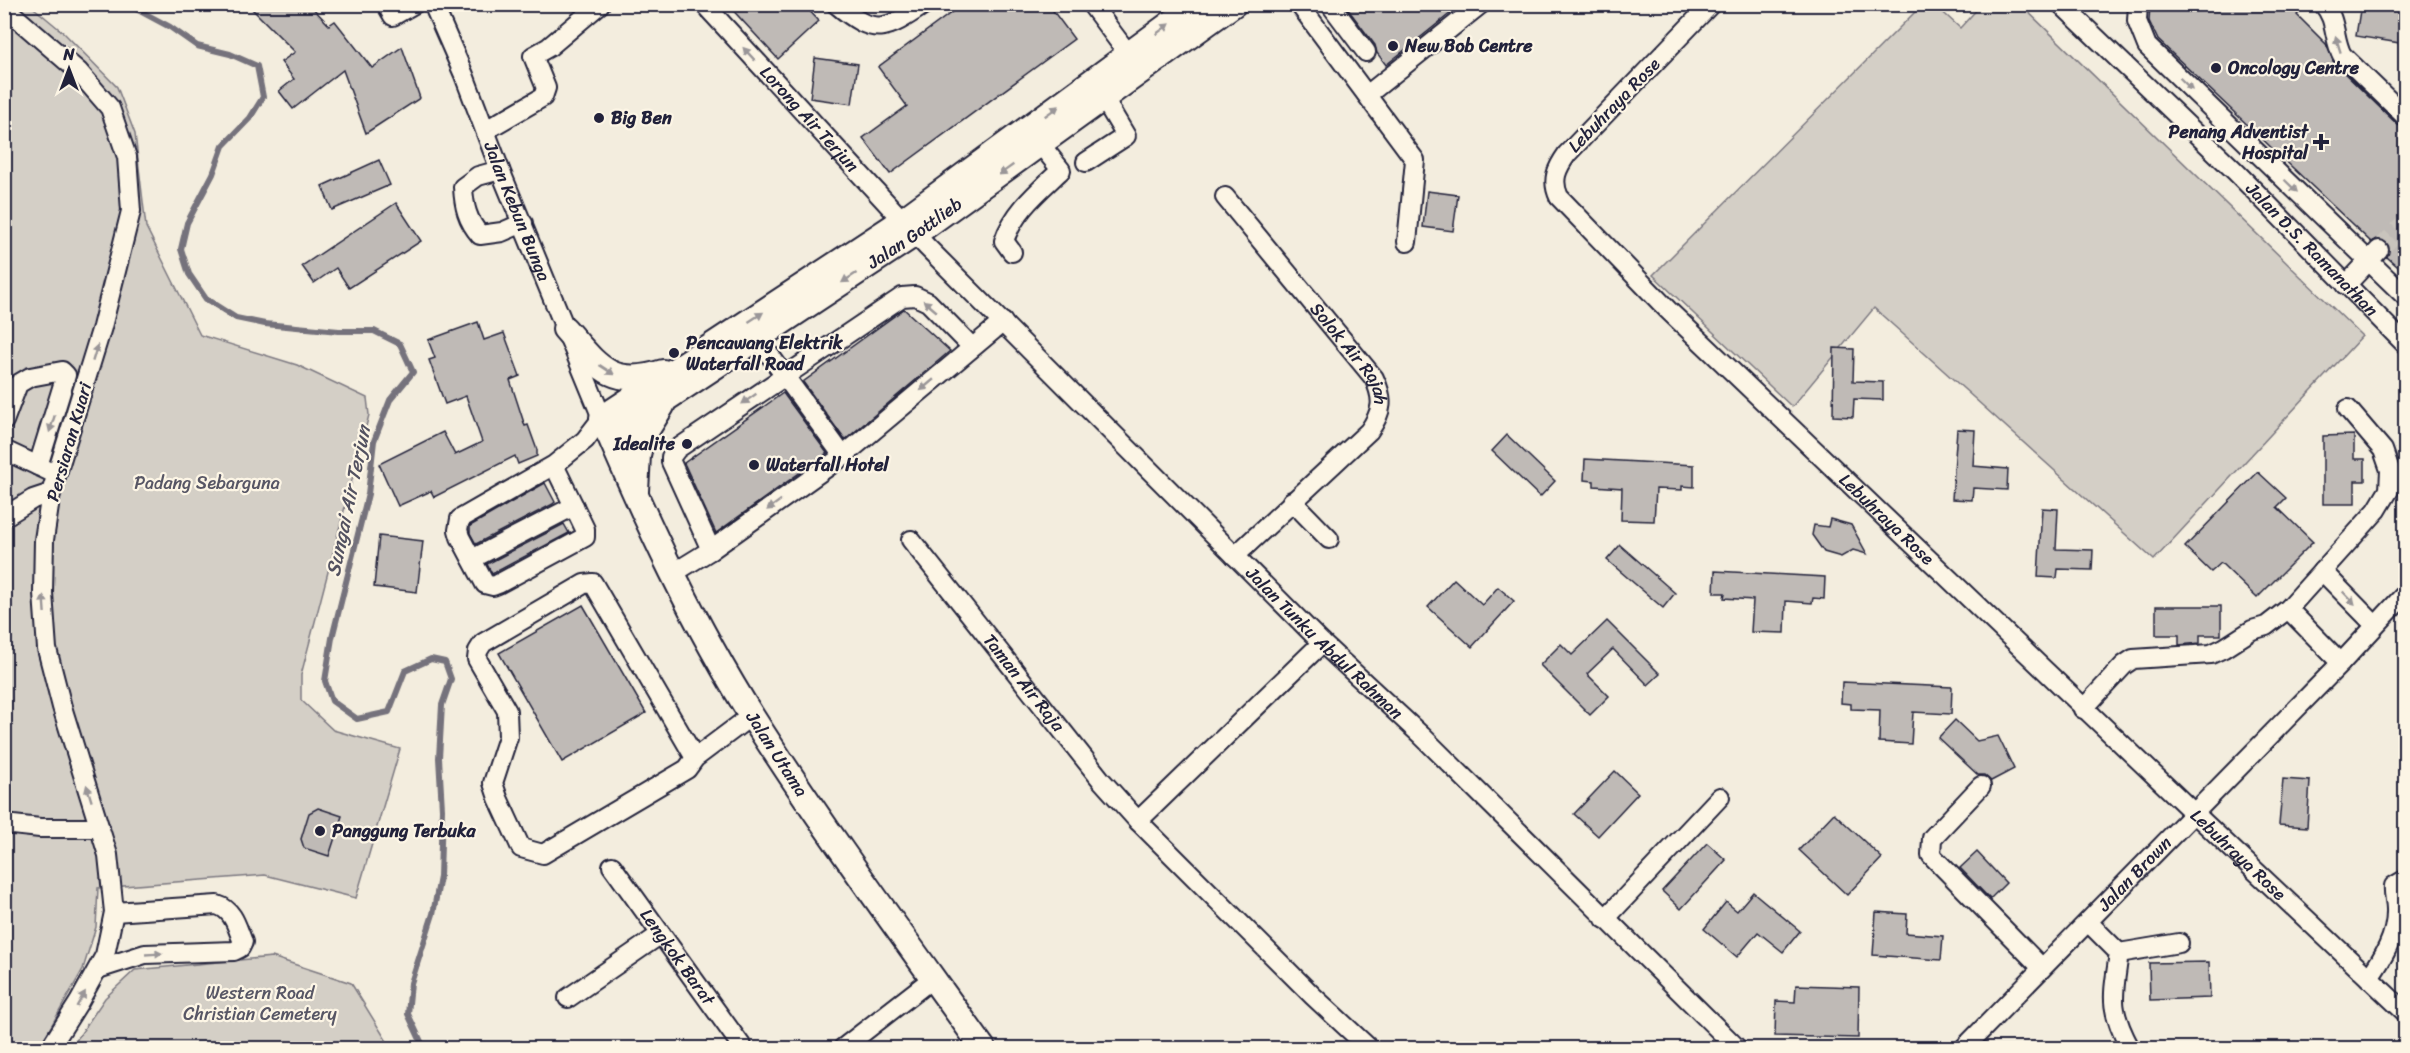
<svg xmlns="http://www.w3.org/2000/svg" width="2410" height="1053" font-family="Sriracha,sans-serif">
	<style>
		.green { fill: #d4cfc6; stroke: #7b7880; stroke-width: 1.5 }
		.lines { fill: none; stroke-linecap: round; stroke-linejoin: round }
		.stream { stroke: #75727b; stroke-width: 6 }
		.building { fill: #bfbab6; stroke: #22223b; stroke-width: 1.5 }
		.minor-tunnel { stroke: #c9c4bd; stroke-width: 18; stroke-dasharray: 18 9; stroke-linecap: butt }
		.minor-casing { stroke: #22223b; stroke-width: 22 }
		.major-casing { stroke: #22223b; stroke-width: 28 }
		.minor { stroke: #fcf5e5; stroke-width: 18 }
		.major { stroke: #fcf5e5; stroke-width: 24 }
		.oneway { fill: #9a9698 }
		.poi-dot { fill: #22223b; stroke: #fcf5e5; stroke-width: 2 }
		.labels { text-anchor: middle; stroke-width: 4.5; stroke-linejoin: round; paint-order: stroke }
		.poi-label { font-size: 18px; font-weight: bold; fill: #22223b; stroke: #fcf5e5; text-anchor: start }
		.street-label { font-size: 18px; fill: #22223b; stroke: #fcf5e5 }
		.park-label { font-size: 18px; fill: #575665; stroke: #fcf5e5 }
		.water-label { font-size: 20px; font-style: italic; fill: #525160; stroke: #fcf5e5 }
	</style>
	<rect width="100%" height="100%" fill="#f3edde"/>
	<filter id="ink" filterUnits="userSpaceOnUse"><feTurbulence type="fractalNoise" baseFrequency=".0167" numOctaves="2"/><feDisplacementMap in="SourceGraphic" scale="12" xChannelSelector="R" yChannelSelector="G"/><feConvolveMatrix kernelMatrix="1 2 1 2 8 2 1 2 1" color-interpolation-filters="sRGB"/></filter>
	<g filter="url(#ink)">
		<g class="green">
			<polygon points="29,4 64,33 117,87 135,134 146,227 200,335 297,365 367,398 369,415 301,675 301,700 333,730 400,749 356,898 265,875 98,888 96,927 83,969 40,1046 39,1048 5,1048 4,5"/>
			<polygon points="1922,5 1935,5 1960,28 1981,5 2021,5 2362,336 2154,560 1874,308 1792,407 1653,275"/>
			<polygon points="272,957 351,983 391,1048 71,1048 105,998 135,970"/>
		</g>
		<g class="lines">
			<polyline class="stream" points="127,4 170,27 197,46 230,54 257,66 263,97 250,118 223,146 213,174 187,223 181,249 189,274 206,299 236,318 265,324 339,331 374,331 400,344 413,372 390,400 374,441 368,494 332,638 325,681 332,701 357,719 389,712 405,671 431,659 445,662 451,679 442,705 439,758 442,809 440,877 433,914 411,983 408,1014 424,1048"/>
		</g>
		<g class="building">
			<polygon points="247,4 309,4 329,25 335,21 372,68 402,47 420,98 366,133 343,70 293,109 279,91 294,79 281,62 295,52"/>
			<polygon points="727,4 803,4 819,21 778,59"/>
			<polygon points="963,4 1048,4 1074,39 890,174 863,138 907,106 878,67"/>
			<polygon points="1344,4 1462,4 1386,65 1377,53 1375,45"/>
			<polygon points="2150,4 2292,4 2299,13 2297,15 2326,44 2334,63 2398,125 2406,128 2406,274 2387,257 2390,247 2386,241 2376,239 2371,242 2158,40 2149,21"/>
			<polygon points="2361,4 2406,4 2406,44 2356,36"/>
			<polygon points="815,58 858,64 852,104 810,98"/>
			<polygon points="379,160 390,185 332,210 322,186"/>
			<polygon points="1427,191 1458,195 1453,231 1423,227"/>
			<polygon points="396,203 421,241 349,288 336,268 314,283 302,266"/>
			<polygon points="904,309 950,351 845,440 803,382"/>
			<polygon points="478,322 484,340 504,333 520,376 510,380 525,426 528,425 537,450 537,456 518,464 515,456 434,497 431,491 398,506 379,464 443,432 455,455 482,442 466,396 445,404 429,360 435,358 428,340"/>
			<polygon points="1834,348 1854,349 1853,381 1883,382 1883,400 1854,399 1853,417 1833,416"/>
			<polygon points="783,393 827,453 716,533 684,463"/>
			<polygon points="1957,429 1975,430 1973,466 2008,469 2007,490 1973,488 1972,500 1952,499"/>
			<polygon points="1507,435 1555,481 1540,497 1492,451"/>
			<polygon points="2354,435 2354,459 2365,459 2365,481 2355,481 2355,504 2323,504 2323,436"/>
			<polygon points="1585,459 1694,465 1694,487 1682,486 1682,490 1656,489 1654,521 1621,520 1622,488 1594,486 1594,481 1584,480"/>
			<polygon points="2258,472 2286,498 2277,507 2313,542 2257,598 2221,563 2211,572 2185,547"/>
			<polygon points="545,483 555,502 553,504 476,544 470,533 470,526"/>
			<polygon points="2042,508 2058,509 2056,549 2093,550 2092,570 2058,569 2057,578 2038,577"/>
			<polygon points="1830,519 1851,525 1867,554 1853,550 1841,557 1824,552 1812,535 1814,525 1828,527"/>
			<polygon points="564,524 569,533 492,574 487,564"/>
			<polygon points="379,536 423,541 417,592 374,587"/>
			<polygon points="1620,545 1675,593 1663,608 1607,560"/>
			<polygon points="1715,571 1825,577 1824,599 1813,598 1812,603 1786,601 1785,633 1751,632 1753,600 1724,598 1725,593 1714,593"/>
			<polygon points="1454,579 1482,605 1498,587 1514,601 1472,647 1428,607"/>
			<polygon points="583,605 646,713 562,762 499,653"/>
			<polygon points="2156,606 2221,606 2221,635 2200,635 2200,643 2179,645 2179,635 2156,635"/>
			<polygon points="1607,621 1660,674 1648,685 1613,649 1587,674 1609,696 1590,715 1540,665 1561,644 1572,655"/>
			<polygon points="1842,682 1952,687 1951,714 1913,712 1911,744 1879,742 1880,710 1851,709 1851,704 1841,703"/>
			<polygon points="1955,720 1977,741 1998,736 2014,769 1991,781 1984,775 1978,775 1938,738"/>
			<polygon points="1615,771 1638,793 1598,836 1574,814"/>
			<polygon points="2283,779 2310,781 2307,827 2279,825"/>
			<polygon points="318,808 342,816 329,856 304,848 301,839 309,813"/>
			<polygon points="1834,813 1882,858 1847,895 1799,850"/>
			<polygon points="1707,843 1726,860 1681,909 1662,891"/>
			<polygon points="1977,852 2006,883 1990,899 1960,868"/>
			<polygon points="1753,892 1800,931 1783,952 1758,932 1737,957 1704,929 1726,902 1737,911"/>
			<polygon points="1876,912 1907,914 1906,933 1943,936 1941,960 1873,955"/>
			<polygon points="2209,962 2210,998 2150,1000 2149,963"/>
			<polygon points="1796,985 1859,987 1858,1038 1775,1036 1776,1001 1795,1002"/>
		</g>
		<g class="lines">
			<polyline class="minor-tunnel" points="2379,250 2406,222"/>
			<g class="minor-casing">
				<g id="minor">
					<polyline points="386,4 393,16 414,4"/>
					<path id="s1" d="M433 4 464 75 500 170 602 418 585 440 554 465 460 519 458 530 460 537 485 584 493 586 498 584 585 537V529L554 465"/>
					<path id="s2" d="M704 4 927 247 1322 643 1422 736 1737 1048"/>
					<path d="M836 4C875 37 885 31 925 4"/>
					<polyline points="1091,4 1135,63"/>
					<polyline points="1299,4 1415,160 1407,242"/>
					<polyline points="1330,4 1366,52"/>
					<path id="s3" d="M1711 4 1567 154C1557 168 1551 180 1559 197L1668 310 2194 813 2406 1013"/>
					<path id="s4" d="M2061 4 2235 171 2406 345"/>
					<polyline points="2138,4 2137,21 2147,46 2406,297"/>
					<path d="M2323 4C2337 19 2333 38 2342 55L2406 117"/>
					<polyline points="4,7 78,71 110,108 127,157 131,211 102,327 51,493 44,540 43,593 47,649 62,707 108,855 114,912 105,955 79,1002 50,1048"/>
					<polyline points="1367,95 1481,4"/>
					<polyline points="486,130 543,97 546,88 533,56 549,47 600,4"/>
					<polyline points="1086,162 1126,136 1104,99"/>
					<path d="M500 170 478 176 463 187C464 206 467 220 480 235L502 232 523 223"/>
					<path id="s5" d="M1225 197 1374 378C1384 399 1383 411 1369 431L1235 556"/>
					<path d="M1012 252 1004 241C1014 211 1039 191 1061 170L1041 145"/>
					<polyline points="2346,285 2379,250"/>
					<polyline points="758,339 843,456"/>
					<polyline points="4,421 18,384 30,377 62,371 66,375 38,466"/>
					<polyline points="4,450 49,471"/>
					<polyline points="1292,501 1329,539"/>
					<polyline points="4,517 33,499 51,493"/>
					<path id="s6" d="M911 540 1102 781 1138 821 1313 996 1369 1048"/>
					<polyline points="711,550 671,462 671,457 677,449 902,297 915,296 928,302 972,347"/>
					<polyline points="472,559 574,506"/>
					<polyline points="2322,571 2375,625"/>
					<polyline points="672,574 711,550 843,456 1003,322"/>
					<polyline points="2288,609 2341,663"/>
					<polyline points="2083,709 2124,665 2133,659 2211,654 2224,648 2252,630 2266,626 2288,609 2377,510 2389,490 2390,470 2383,450 2348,409"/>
					<polyline points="695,758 593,583 584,584 483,643 478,651 477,659 507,711 508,737 493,783 498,798 521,848 543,854 687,769 695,758 751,716"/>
					<polyline points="1981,786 1932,838 1931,855 2042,968"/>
					<polyline points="1138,821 1322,643"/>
					<polyline points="4,824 40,828 100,828"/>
					<path id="s7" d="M612 866 743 1048"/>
					<polyline points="1605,919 1720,797"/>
					<polyline points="2088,922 2119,953 2179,943"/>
					<path d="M2119 953C2113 997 2108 1007 2130 1048"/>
					<path d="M98 969 145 954 234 951 240 948 243 942C237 928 234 910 217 905L114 912"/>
					<path d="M2369 978C2383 958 2397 936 2396 909 2396 901 2393 894 2394 886L2406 879"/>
					<polyline points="568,998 661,934"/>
					<polyline points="843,1048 933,978"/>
					<path id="s8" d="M1964 1048 2341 663 2406 593"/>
				</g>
			</g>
			<g class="major-casing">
				<g id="major">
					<path d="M565 329C597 365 610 389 663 372"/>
					<path id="s9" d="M610 436 915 234 1234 4"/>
					<polyline points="636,491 638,455 642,438 662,406"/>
					<path d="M983 1048C905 939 825 831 753 718 693 623 646 521 602 418L903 220 1197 4"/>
				</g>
			</g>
			<use href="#minor" class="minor"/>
			<use href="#major" class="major"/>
		</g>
		<defs><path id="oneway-solid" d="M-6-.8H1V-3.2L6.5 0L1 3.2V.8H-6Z" transform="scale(1.5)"/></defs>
		<g class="oneway">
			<use href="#oneway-solid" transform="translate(1163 29) rotate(-36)"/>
			<use href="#oneway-solid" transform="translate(2338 44) rotate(-107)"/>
			<use href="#oneway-solid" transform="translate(749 54) rotate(-133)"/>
			<use href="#oneway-solid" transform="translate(2186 84) rotate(44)"/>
			<use href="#oneway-solid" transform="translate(1052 111) rotate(-36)"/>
			<use href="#oneway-solid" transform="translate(1006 170) rotate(145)"/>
			<use href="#oneway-solid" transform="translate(2291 186) rotate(44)"/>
			<use href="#oneway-solid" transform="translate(849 278) rotate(147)"/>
			<use href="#oneway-solid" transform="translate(930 306) rotate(-140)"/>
			<use href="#oneway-solid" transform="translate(756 317) rotate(-33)"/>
			<use href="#oneway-solid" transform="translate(95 353) rotate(-73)"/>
			<use href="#oneway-solid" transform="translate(607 370) rotate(33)"/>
			<use href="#oneway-solid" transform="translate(927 385) rotate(140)"/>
			<use href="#oneway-solid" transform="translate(749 399) rotate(145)"/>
			<use href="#oneway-solid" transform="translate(52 424) rotate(108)"/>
			<use href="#oneway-solid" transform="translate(774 505) rotate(144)"/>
			<use href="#oneway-solid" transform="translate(2349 598) rotate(46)"/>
			<use href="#oneway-solid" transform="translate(44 604) rotate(-94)"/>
			<use href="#oneway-solid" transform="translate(89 793) rotate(-107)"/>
			<use href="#oneway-solid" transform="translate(154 954) rotate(-3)"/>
			<use href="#oneway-solid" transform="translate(81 999) rotate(-60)"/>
		</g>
	</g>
	<g class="poi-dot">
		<circle cx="1393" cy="46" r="6"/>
		<circle cx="2216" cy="68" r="6"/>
		<circle cx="599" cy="118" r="6"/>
		<path d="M2318 133h6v6h6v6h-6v6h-6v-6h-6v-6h6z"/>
		<circle cx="674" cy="353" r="6"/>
		<circle cx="687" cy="444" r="6"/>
		<circle cx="754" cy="465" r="6"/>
		<circle cx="320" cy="831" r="6"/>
	</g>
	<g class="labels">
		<g class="poi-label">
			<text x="1405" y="52">New Bob Centre</text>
			<text x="2228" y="74">Oncology Centre</text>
			<text x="611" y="124">Big Ben</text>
			<text x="2308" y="138" text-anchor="end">Penang Adventist<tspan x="2308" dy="21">Hospital</tspan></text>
			<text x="686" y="349">Pencawang Elektrik<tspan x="686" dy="21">Waterfall Road</tspan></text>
			<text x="675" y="450" text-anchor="end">Idealite</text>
			<text x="766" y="471">Waterfall Hotel</text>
			<text x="332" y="837">Panggung Terbuka</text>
		</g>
		<g class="street-label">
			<text transform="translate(1614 105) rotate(-46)" y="6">Lebuhraya Rose</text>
			<text dy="6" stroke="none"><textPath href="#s2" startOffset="156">Lorong Air Terjun</textPath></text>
			<text dy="6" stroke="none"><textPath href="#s1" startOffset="224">Jalan Kebun Bunga</textPath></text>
			<text dy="6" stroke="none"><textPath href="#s9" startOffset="366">Jalan Gottlieb</textPath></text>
			<text dy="6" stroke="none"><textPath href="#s4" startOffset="351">Jalan D.S. Ramanathan</textPath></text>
			<text dy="6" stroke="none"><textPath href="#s5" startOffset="201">Solok Air Rajah</textPath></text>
			<text transform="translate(69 442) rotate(-74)" y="6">Persiaran Kuari</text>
			<text dy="6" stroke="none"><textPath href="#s3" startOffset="714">Lebuhraya Rose</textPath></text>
			<text dy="6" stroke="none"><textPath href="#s2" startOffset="891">Jalan Tunku Abdul Rahman</textPath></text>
			<text dy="6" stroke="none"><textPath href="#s6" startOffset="182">Taman Air Raja</textPath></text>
			<text transform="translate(777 754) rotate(57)" y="6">Jalan Utama</text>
			<text dy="6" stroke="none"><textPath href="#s3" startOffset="1200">Lebuhraya Rose</textPath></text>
			<text dy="6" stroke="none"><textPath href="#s8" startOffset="244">Jalan Brown</textPath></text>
			<text dy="6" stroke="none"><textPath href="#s7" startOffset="112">Lengkok Barat</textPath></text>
		</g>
		<g class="park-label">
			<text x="207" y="489">Padang Sebarguna</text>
			<text x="260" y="999">Western Road<tspan x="260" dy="21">Christian Cemetery</tspan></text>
		</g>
		<g class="water-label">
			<text transform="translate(348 501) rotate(-78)" y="7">Sungai Air Terjun</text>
		</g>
	</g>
	<rect width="2410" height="1053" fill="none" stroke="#fcf5e5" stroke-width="24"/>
	<rect x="12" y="12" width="2386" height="1029" fill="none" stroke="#22223b" stroke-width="2" filter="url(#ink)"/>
	<g transform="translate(69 69)" stroke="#fcf5e5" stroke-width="4.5" paint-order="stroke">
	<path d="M0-4.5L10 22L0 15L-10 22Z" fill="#22223b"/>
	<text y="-9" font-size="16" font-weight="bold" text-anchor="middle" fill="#22223b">N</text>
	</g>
</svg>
